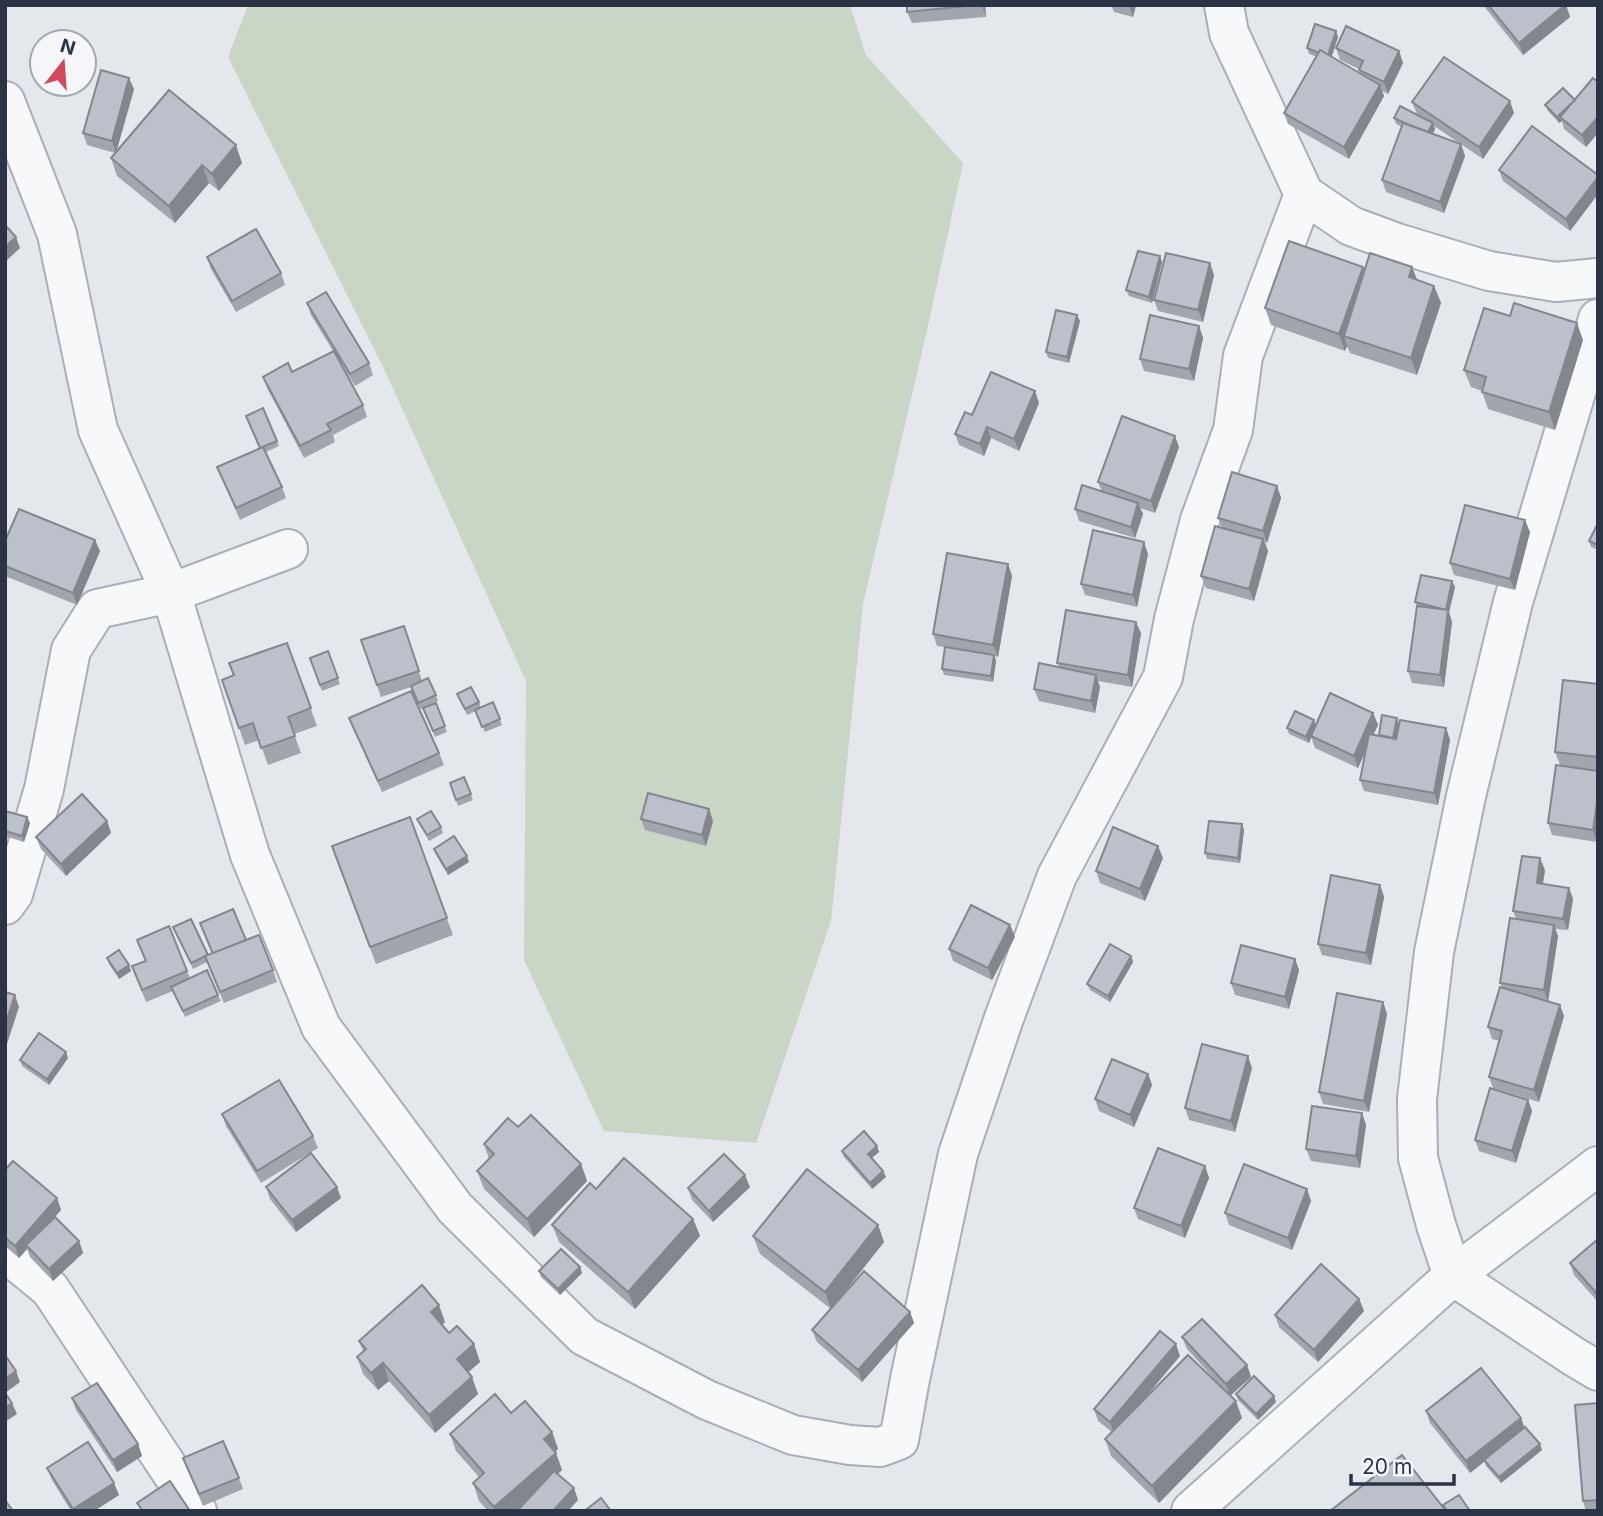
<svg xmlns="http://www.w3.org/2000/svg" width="1603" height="1516" font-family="Inter,sans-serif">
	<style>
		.green { fill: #c9d6c5 }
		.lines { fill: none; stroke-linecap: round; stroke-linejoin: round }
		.minor-casing { stroke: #a9aeb7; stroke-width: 42 }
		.minor { stroke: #f7f8fa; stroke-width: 38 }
		.wall { fill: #a1a5ae }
		.shaded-wall { fill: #83868d }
		.building { fill: #bbc0ca; stroke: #83868d; stroke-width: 2 }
	</style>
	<rect width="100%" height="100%" fill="#e4e7ec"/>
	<polygon class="green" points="248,5 850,5 866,55 963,163 928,326 863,604 831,921 756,1143 604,1131 524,960 526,681 385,371 228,57"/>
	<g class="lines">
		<g class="minor-casing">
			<g id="minor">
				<polyline points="1224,5 1229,33 1304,194 1351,226 1397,243 1489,271 1556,282 1598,278"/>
				<polyline points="5,101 57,234 98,430 171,593 250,855 321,1027 455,1208 584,1336 707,1400 793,1435 850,1445 880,1447 899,1440 910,1379 958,1154 1004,1018 1057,876 1163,677 1174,619 1200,520 1233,430 1243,356 1304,194"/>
				<polyline points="1598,319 1513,602 1466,796 1434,952 1417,1099 1418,1158 1436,1225 1453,1276 1573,1356 1598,1371"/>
				<polyline points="5,905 13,894 44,789 71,650 97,609 171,593 288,549"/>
				<polyline points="5,1252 50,1289 197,1511"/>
				<polyline points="1191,1511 1453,1276 1598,1166"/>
			</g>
		</g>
		<use href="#minor" class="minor"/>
	</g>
	<g class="wall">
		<polygon points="907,5 985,5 986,17 912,23 907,12"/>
		<polygon points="1111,5 1136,5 1133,17 1114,12"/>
		<polygon points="1483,5 1566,5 1570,17 1523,55"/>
		<polygon points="1338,37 1331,57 1360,73 1359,69 1340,60 1336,48 1399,51 1403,63 1388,94 1382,91 1384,96 1349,159 1288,124 1284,113 1317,57 1309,54 1307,48"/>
		<polygon points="1598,82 1598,133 1586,147 1564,129 1562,121 1559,123 1548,111 1545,105 1575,100"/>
		<polygon points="134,89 116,152 242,163 219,191 209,183 175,223 117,176 111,158 115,153 87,145 83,133"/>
		<polygon points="1412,102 1514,113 1483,159 1434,126 1435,129 1433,134 1461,144 1465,156 1444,213 1386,192 1382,180 1402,127 1396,124 1394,118 1421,117 1417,114"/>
		<polygon points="1499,170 1598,175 1598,194 1570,231 1503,181"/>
		<polygon points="1160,256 1162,262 1152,303 1129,296 1126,290"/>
		<polygon points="207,257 281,273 285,285 236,312 211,269"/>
		<polygon points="1363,267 1365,271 1417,280 1434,286 1441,303 1417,375 1350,353 1347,346 1345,351 1271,325 1265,308"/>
		<polygon points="1214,275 1203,322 1158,311 1154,300"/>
		<polygon points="307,303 369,363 373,375 355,386 338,358 363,405 367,417 333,435 335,442 304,458 267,388 263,377 292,372 333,351 311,315"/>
		<polygon points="1080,321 1069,363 1048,358 1046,352"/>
		<polygon points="1199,326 1203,338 1194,381 1144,371 1140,359"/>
		<polygon points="1583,340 1555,430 1488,409 1482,391 1471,387 1464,370"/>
		<polygon points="1039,403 1019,451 991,438 984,456 959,445 955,434 972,415"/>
		<polygon points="263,408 279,446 266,452 282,487 286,498 240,520 217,467 260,448"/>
		<polygon points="1179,447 1155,513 1140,508 1143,514 1135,538 1079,521 1075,509 1102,492 1098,482"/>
		<polygon points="1277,486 1281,498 1267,543 1265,542 1268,551 1254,601 1206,588 1201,576 1222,528 1218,518"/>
		<polygon points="1598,523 1598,550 1591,547 1589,541"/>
		<polygon points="1530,532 1515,590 1454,575 1450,563"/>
		<polygon points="95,540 100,551 77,605 5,576 5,541"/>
		<polygon points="1148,554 1137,607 1085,595 1081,584"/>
		<polygon points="1008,564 1012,576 998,657 995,656 996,661 993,682 944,675 942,669 945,647 937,646 933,634"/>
		<polygon points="1452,581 1455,587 1449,612 1452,622 1444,687 1412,683 1408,671 1417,608 1415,602"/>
		<polygon points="404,626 422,681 436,695 438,701 425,707 436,703 447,732 435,737 423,708 420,709 411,687 381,697 361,640"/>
		<polygon points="1141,633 1132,687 1098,681 1100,687 1095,713 1039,701 1034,689 1059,667 1057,663"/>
		<polygon points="287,643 317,726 294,734 301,753 268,765 259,740 245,745 222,680 234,675"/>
		<polygon points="328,651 340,684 322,691 310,658"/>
		<polygon points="1598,684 1597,842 1552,835 1548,823 1560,765 1555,752"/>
		<polygon points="457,694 479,702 481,708 493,702 502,725 485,732 476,711 467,715"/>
		<polygon points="1373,713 1378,725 1373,734 1379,736 1399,724 1446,728 1450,740 1438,805 1364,791 1360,780 1365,751 1358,768 1315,748 1311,737 1309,743 1289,734 1287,728 1316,725"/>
		<polygon points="349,718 439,753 444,765 382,792"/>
		<polygon points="464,777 473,800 458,806 450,783"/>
		<polygon points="709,809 713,821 706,846 645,830 641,819"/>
		<polygon points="5,811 27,817 30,823 24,842 5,836"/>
		<polygon points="410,817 453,935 376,964 332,846"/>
		<polygon points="417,819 441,827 443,833 429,841"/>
		<polygon points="107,821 111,833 66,876 41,849 36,837"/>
		<polygon points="1242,824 1244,830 1240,863 1207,859 1205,853"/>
		<polygon points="434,849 469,862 448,875 436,855"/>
		<polygon points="1163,858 1145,901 1100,883 1096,871"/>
		<polygon points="1545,870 1543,884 1569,888 1573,899 1568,930 1555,929 1558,936 1548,1001 1564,1016 1539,1102 1493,1088 1489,1077 1500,1041 1492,1039 1488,1027 1502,987 1500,983 1516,919 1513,911"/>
		<polygon points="1380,885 1384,897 1371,965 1322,955 1318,944"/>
		<polygon points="1010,925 1015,937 992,980 953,961 949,949"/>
		<polygon points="169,926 190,978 218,995 221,1001 185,1017 173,991 146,1002 132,966 145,961"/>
		<polygon points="173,927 208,956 246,940 273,970 277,982 224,1003 207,962 193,969"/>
		<polygon points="1131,956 1133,962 1110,1002 1090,990 1087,984"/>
		<polygon points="107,958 131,971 119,979 109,964"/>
		<polygon points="1295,959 1299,970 1289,1009 1235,995 1231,983"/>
		<polygon points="1383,1002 1387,1014 1369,1112 1323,1104 1319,1092"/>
		<polygon points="68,1058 49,1085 22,1066 20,1060"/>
		<polygon points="1252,1068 1235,1132 1189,1120 1185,1108"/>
		<polygon points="1148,1074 1152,1085 1134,1127 1099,1111 1095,1099"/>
		<polygon points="1528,1100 1532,1111 1516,1163 1479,1151 1475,1140"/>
		<polygon points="1362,1113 1366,1125 1360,1168 1311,1161 1306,1149"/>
		<polygon points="222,1114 313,1136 318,1148 261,1183 226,1126"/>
		<polygon points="518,1127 581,1164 587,1181 534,1237 484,1189 477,1171 489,1159 484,1144"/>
		<polygon points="877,1146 879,1152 872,1158 883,1171 886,1177 872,1189 844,1157 842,1151"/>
		<polygon points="1205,1166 1209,1178 1185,1238 1138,1219 1134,1208"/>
		<polygon points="5,1170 57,1198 61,1210 52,1220 79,1241 83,1253 53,1281 30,1257 27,1249 19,1258 5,1246"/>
		<polygon points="266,1187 341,1198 296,1232 270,1199"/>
		<polygon points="750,1187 713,1222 692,1200 688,1188"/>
		<polygon points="596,1189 693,1219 700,1236 635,1309 559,1242 552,1225"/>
		<polygon points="1307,1189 1311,1201 1292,1250 1229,1225 1225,1213"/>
		<polygon points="878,1225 884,1242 832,1308 910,1312 914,1323 862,1382 817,1342 812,1330 831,1309 760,1254 753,1236"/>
		<polygon points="1598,1239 1598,1302 1574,1275 1570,1263"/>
		<polygon points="580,1267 582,1273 560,1295 541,1277 539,1271"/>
		<polygon points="1359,1299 1364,1311 1318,1362 1279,1327 1275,1315"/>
		<polygon points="445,1322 442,1325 449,1333 474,1344 480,1362 468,1372 478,1394 435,1433 389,1381 378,1390 363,1374 357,1357 363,1351 359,1341"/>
		<polygon points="1182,1337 1247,1365 1251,1377 1230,1396 1187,1349"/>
		<polygon points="1180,1356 1139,1405 1242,1418 1159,1503 1111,1456 1105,1439 1112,1432 1098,1421 1094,1409"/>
		<polygon points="1236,1394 1274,1396 1276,1402 1258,1420 1238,1400"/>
		<polygon points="72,1398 138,1444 142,1456 117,1472 76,1410"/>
		<polygon points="1598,1403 1598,1511 1586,1511 1583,1501"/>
		<polygon points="1426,1411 1521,1418 1524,1428 1542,1450 1501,1483 1486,1466 1485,1461 1470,1473 1430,1423"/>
		<polygon points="511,1413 552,1432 558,1449 555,1452 562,1470 558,1474 578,1500 568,1511 517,1511 524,1503 516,1511 488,1511 479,1501 473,1483 479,1477 456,1451 450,1434"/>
		<polygon points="183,1458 239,1478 243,1489 203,1506"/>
		<polygon points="47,1468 119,1495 94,1511 71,1511 52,1480"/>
	</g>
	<g class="shaded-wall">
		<polygon points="982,5 985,5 986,17"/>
		<polygon points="1129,5 1136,5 1133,17"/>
		<polygon points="1566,5 1570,17 1523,55 1519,43"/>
		<polygon points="1336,31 1338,37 1330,62 1327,56"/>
		<polygon points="1399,51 1403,63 1388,94 1384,82"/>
		<polygon points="129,78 134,89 116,153 112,141"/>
		<polygon points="1380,85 1384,96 1349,159 1344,147"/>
		<polygon points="1575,100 1560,117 1562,121 1559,123 1557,117"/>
		<polygon points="1510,101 1514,113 1483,159 1479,147"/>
		<polygon points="1598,117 1598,133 1586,147 1582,135"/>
		<polygon points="1433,123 1435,129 1429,141 1427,135"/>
		<polygon points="1461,144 1465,156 1444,213 1440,202"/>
		<polygon points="236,145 242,163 219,191 212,174"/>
		<polygon points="202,165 209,183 175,223 169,206"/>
		<polygon points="1598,177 1598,194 1570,231 1566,219"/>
		<polygon points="16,237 20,248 5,262 5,247"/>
		<polygon points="1160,256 1162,262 1152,303 1149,297"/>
		<polygon points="1210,263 1214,275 1203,322 1198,310"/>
		<polygon points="1363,267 1369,284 1344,336 1347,346 1345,351 1339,334"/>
		<polygon points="1412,267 1419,284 1409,277"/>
		<polygon points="1434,286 1441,303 1417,375 1411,358"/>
		<polygon points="1077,315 1080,321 1069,363 1067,357"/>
		<polygon points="1577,323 1583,340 1555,430 1549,412"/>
		<polygon points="1199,326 1203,338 1194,381 1189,369"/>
		<polygon points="1035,391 1039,403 1019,451 1014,439"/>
		<polygon points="987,427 991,438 984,456 980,444"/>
		<polygon points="1175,436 1179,447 1155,513 1151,501"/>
		<polygon points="1277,486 1281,498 1267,543 1263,531"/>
		<polygon points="1138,503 1143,514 1135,538 1131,527"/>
		<polygon points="1525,520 1530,532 1515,590 1510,579"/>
		<polygon points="1263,539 1268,551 1254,601 1249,589"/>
		<polygon points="95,540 100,551 77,605 73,593"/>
		<polygon points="1144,542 1148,554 1137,607 1133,595"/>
		<polygon points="1008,564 1012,576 998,657 993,645"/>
		<polygon points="1452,581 1455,587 1449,612 1452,622 1444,687 1440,675 1446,610"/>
		<polygon points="1136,622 1141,633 1132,687 1128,675"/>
		<polygon points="994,655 996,661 993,682 991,676"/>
		<polygon points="1096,675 1100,687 1095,713 1091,701"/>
		<polygon points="1373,713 1378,725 1358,768 1354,756"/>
		<polygon points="1397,718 1399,724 1395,744 1393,738"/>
		<polygon points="1314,720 1316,726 1309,743 1306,737"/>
		<polygon points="1446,728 1450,740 1438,805 1434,793"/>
		<polygon points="1598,796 1598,838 1597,842 1593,830"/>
		<polygon points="709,809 713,821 706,846 702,835"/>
		<polygon points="27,817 30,823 24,842 22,836"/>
		<polygon points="107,821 111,833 66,876 61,864"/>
		<polygon points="1242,824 1244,830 1240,863 1238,858"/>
		<polygon points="1158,846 1163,858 1145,901 1140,889"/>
		<polygon points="467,856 469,862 448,875 446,869"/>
		<polygon points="1540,858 1545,870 1541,894 1537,883"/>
		<polygon points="1380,885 1384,897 1371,965 1366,953"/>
		<polygon points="1569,888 1573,899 1568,930 1563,919"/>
		<polygon points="1010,925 1015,937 992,980 988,968"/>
		<polygon points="1554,925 1558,936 1548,1002 1544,990"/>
		<polygon points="1131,956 1133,962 1110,1002 1108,996"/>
		<polygon points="1295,959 1299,970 1289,1009 1285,997"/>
		<polygon points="129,965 131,971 119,979 117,973"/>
		<polygon points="15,995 19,1007 5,1050 5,1025"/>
		<polygon points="1383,1002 1387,1014 1369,1112 1364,1101"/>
		<polygon points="1560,1005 1564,1016 1539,1102 1534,1090"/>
		<polygon points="66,1052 68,1058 49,1085 47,1079"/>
		<polygon points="1248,1056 1252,1068 1235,1132 1231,1121"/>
		<polygon points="1148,1074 1152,1085 1134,1127 1130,1115"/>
		<polygon points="1528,1100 1532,1111 1516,1163 1512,1151"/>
		<polygon points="1362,1113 1366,1125 1360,1168 1356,1156"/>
		<polygon points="877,1146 879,1152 870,1159 868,1154"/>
		<polygon points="581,1164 587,1181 534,1237 527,1219"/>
		<polygon points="1205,1166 1209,1178 1185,1238 1181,1226"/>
		<polygon points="883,1171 886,1177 872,1189 870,1183"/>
		<polygon points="745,1175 750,1187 713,1222 709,1211"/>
		<polygon points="337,1187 341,1198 296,1232 292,1220"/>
		<polygon points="1307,1189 1311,1201 1292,1250 1288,1238"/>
		<polygon points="57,1198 61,1210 28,1247 26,1245 27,1249 19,1258 15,1246"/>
		<polygon points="693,1219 700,1236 635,1309 628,1292"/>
		<polygon points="878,1225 884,1242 831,1309 825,1292"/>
		<polygon points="79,1241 83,1253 53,1281 49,1269"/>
		<polygon points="580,1267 582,1273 560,1295 558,1289"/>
		<polygon points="1359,1299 1364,1311 1318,1362 1314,1350"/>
		<polygon points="439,1305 445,1322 437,1330 431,1312"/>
		<polygon points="910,1312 914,1323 862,1382 858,1370"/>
		<polygon points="474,1344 480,1362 463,1377 457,1359"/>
		<polygon points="1176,1344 1180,1356 1114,1434 1110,1422"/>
		<polygon points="383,1363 389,1381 378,1390 371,1373"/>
		<polygon points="1247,1365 1251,1377 1230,1396 1226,1384"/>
		<polygon points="16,1371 20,1382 5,1393 5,1379"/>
		<polygon points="472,1377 478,1394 435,1433 429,1415"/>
		<polygon points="1274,1396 1276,1402 1258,1420 1256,1414"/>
		<polygon points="1236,1401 1242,1418 1159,1503 1152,1486"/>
		<polygon points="12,1403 17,1414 5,1422 5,1408"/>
		<polygon points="1521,1418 1525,1429 1470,1473 1466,1461"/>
		<polygon points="552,1432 558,1449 550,1457 544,1439"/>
		<polygon points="138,1444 142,1456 117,1472 113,1460"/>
		<polygon points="1540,1444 1542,1450 1501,1483 1499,1477"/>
		<polygon points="556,1453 562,1470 516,1511 495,1511 494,1507"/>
		<polygon points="114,1483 119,1495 94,1511 74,1511 73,1509"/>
		<polygon points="574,1488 578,1500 568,1511 553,1511"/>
	</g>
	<g class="building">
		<polygon points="907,5 977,5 907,12"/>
		<polygon points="1488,5 1565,5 1519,43"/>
		<polygon points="1315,24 1336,31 1328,55 1320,50 1319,53 1307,48"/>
		<polygon points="1346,26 1399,51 1384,82 1359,70 1363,61 1336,48"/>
		<polygon points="1320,50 1380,85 1344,147 1284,113"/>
		<polygon points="1444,57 1510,101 1479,147 1412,102"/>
		<polygon points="101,70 129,78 112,141 83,133"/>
		<polygon points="1593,78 1598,82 1598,117 1582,135 1560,117"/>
		<polygon points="1563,88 1575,100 1557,117 1545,105"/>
		<polygon points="169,90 236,145 212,174 202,165 169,206 111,158"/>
		<polygon points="1400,106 1433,123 1428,132 1407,124 1394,118"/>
		<polygon points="1403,123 1461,144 1440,202 1382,180"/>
		<polygon points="1532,126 1598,175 1598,177 1566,219 1499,170"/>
		<polygon points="5,225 16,237 5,247"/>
		<polygon points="256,229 281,273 232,301 207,257"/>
		<polygon points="1289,241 1363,267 1339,334 1265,308"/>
		<polygon points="1138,251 1160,256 1149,297 1126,290"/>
		<polygon points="1166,253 1210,263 1198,310 1154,300"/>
		<polygon points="1370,253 1412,267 1409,277 1434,286 1411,358 1344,336"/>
		<polygon points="326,292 369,363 350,374 307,303"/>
		<polygon points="1514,303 1577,323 1549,412 1482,392 1486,377 1464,370 1484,308 1510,316"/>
		<polygon points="1056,310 1077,315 1067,357 1046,352"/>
		<polygon points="1150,315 1199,326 1189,369 1140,359"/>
		<polygon points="334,351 363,405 327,424 331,430 300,446 263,377 288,363 292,372"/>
		<polygon points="991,372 1035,391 1014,439 987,427 980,444 955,434 965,412 972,415"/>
		<polygon points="263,408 277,441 260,448 246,416"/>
		<polygon points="1122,416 1175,436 1151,501 1098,482"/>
		<polygon points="263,447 282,487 236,508 217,467"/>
		<polygon points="1232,472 1277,486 1263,531 1218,518"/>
		<polygon points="1082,485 1138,503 1131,527 1075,509"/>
		<polygon points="1465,505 1525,520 1510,579 1450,563"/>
		<polygon points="19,509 95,540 73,593 5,566 5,541"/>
		<polygon points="1598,523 1598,545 1589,541"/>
		<polygon points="1215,526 1263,539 1249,589 1201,576"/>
		<polygon points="1093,530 1144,542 1133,595 1081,584"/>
		<polygon points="947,553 1008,564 993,645 933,634"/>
		<polygon points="1421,575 1452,581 1446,610 1415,602"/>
		<polygon points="1417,606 1448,610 1440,675 1408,671"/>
		<polygon points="1066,610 1136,622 1128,675 1057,663"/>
		<polygon points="404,626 419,671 377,685 361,640"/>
		<polygon points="287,643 311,708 288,717 295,736 261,748 253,723 239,728 222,680 234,675 229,663"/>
		<polygon points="945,647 994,655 991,676 942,669"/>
		<polygon points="328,651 338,678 320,685 310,658"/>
		<polygon points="1039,663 1096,675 1091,701 1034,689"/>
		<polygon points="428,678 436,695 418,703 411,686"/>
		<polygon points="1563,680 1598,684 1598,757 1555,752"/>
		<polygon points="471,687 479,702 465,709 457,694"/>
		<polygon points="411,691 439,753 378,781 349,718"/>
		<polygon points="1330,693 1373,713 1354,756 1311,736"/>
		<polygon points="493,702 500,719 482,727 475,710"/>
		<polygon points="436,703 445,726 433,731 423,708"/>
		<polygon points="1295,711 1314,720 1306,737 1287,728"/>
		<polygon points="1382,715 1397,718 1393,738 1379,735"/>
		<polygon points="1400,720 1446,728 1434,793 1360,780 1369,734 1396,739"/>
		<polygon points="1556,765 1598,771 1598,796 1593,830 1548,823"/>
		<polygon points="464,777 471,794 456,800 450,783"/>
		<polygon points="648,793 709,809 702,835 641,819"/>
		<polygon points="82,794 107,821 61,864 36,837"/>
		<polygon points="5,811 27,817 22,836 5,831"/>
		<polygon points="431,811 441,827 427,835 417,819"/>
		<polygon points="410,817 447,918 370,947 332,846"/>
		<polygon points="1209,821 1242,824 1238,858 1205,853"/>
		<polygon points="1113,827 1158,846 1140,889 1096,871"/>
		<polygon points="454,836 467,856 446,869 434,849"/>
		<polygon points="1522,856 1540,858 1537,883 1569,888 1563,919 1513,911"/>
		<polygon points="1331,875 1380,885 1366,953 1318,944"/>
		<polygon points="971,905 1010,925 988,968 949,949"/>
		<polygon points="233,909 246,940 213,954 200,923"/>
		<polygon points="1510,918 1554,925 1544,990 1500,983"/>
		<polygon points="191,919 208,955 191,963 173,927"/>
		<polygon points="169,926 187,971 142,990 132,966 146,961 137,940"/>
		<polygon points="259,935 273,970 220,992 205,956"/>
		<polygon points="1110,944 1131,956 1108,996 1087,984"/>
		<polygon points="1241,945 1295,959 1285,997 1231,983"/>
		<polygon points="119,950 129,965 117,973 107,958"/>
		<polygon points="207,970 218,995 183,1011 171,987"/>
		<polygon points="1500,987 1560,1005 1534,1090 1489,1077 1502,1031 1488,1027"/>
		<polygon points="5,992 15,995 5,1025"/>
		<polygon points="1337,993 1383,1002 1364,1101 1319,1092"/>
		<polygon points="39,1033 66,1052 47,1079 20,1060"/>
		<polygon points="1202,1044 1248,1056 1231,1121 1185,1108"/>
		<polygon points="1112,1059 1148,1074 1130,1115 1095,1099"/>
		<polygon points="279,1080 313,1136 257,1171 222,1114"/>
		<polygon points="1490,1088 1528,1100 1512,1151 1475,1140"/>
		<polygon points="1312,1106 1362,1113 1356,1156 1306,1149"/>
		<polygon points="531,1115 581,1164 527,1219 477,1171 494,1154 484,1144 508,1118 518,1127"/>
		<polygon points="864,1131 877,1146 868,1154 883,1171 870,1183 842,1151"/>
		<polygon points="1158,1148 1205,1166 1181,1226 1134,1208"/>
		<polygon points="311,1153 337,1187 292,1220 266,1187"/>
		<polygon points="724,1154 745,1175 709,1211 688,1188"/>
		<polygon points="624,1158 693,1219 628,1292 552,1225 590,1183 596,1189"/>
		<polygon points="13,1161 57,1198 15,1246 5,1237 5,1170"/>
		<polygon points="1244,1164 1307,1189 1288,1238 1225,1213"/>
		<polygon points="807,1169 878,1225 825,1292 753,1236"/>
		<polygon points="55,1217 79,1241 49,1269 26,1245"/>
		<polygon points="1598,1239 1598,1295 1570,1263"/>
		<polygon points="561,1249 580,1267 558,1289 539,1271"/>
		<polygon points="1321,1264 1359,1299 1314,1350 1275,1315"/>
		<polygon points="864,1271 910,1312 858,1370 812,1330"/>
		<polygon points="422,1285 439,1305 431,1312 449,1333 457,1326 474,1344 457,1359 472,1377 429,1415 383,1363 371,1373 357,1357 366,1349 359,1341"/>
		<polygon points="1202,1319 1247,1365 1226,1384 1182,1337"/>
		<polygon points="1160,1331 1176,1344 1110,1422 1094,1409"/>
		<polygon points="5,1355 16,1371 5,1379"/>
		<polygon points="1188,1355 1236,1401 1152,1486 1105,1439"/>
		<polygon points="1481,1368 1521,1418 1466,1461 1426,1411"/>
		<polygon points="1254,1376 1274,1396 1256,1414 1236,1394"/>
		<polygon points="97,1383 138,1444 113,1460 72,1398"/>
		<polygon points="5,1393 12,1403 5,1408"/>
		<polygon points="495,1394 511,1413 525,1401 552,1432 544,1439 556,1453 494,1507 473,1483 484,1473 450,1434"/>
		<polygon points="1598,1403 1598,1500 1583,1501 1575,1405"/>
		<polygon points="1525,1427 1540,1444 1499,1477 1484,1460"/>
		<polygon points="223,1441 239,1478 199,1494 183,1458"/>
		<polygon points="88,1442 114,1483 73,1509 47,1468"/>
		<polygon points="1402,1455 1446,1511 1330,1511"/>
		<polygon points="554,1471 574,1488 553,1511 517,1511"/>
		<polygon points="170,1481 190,1511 143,1511 137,1503"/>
		<polygon points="1459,1495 1470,1511 1447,1511 1443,1505"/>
		<polygon points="601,1498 611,1511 588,1511 587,1509"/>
		<polygon points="5,1500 13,1511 5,1511"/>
	</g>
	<rect width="1603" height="1516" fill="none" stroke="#2b3445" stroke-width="14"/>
	<g transform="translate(63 63) rotate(17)"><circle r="33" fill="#f4f6f9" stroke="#a4a8b1" stroke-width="2"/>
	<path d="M0-5L12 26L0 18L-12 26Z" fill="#d1495b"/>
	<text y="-10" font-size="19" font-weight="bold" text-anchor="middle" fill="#2b3445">N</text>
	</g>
	<path d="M1351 1474v10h103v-10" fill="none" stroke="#2b3445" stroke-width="3.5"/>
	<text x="1362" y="1474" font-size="21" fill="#2b3445" stroke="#f4f6f9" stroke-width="5" paint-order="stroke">20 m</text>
</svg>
